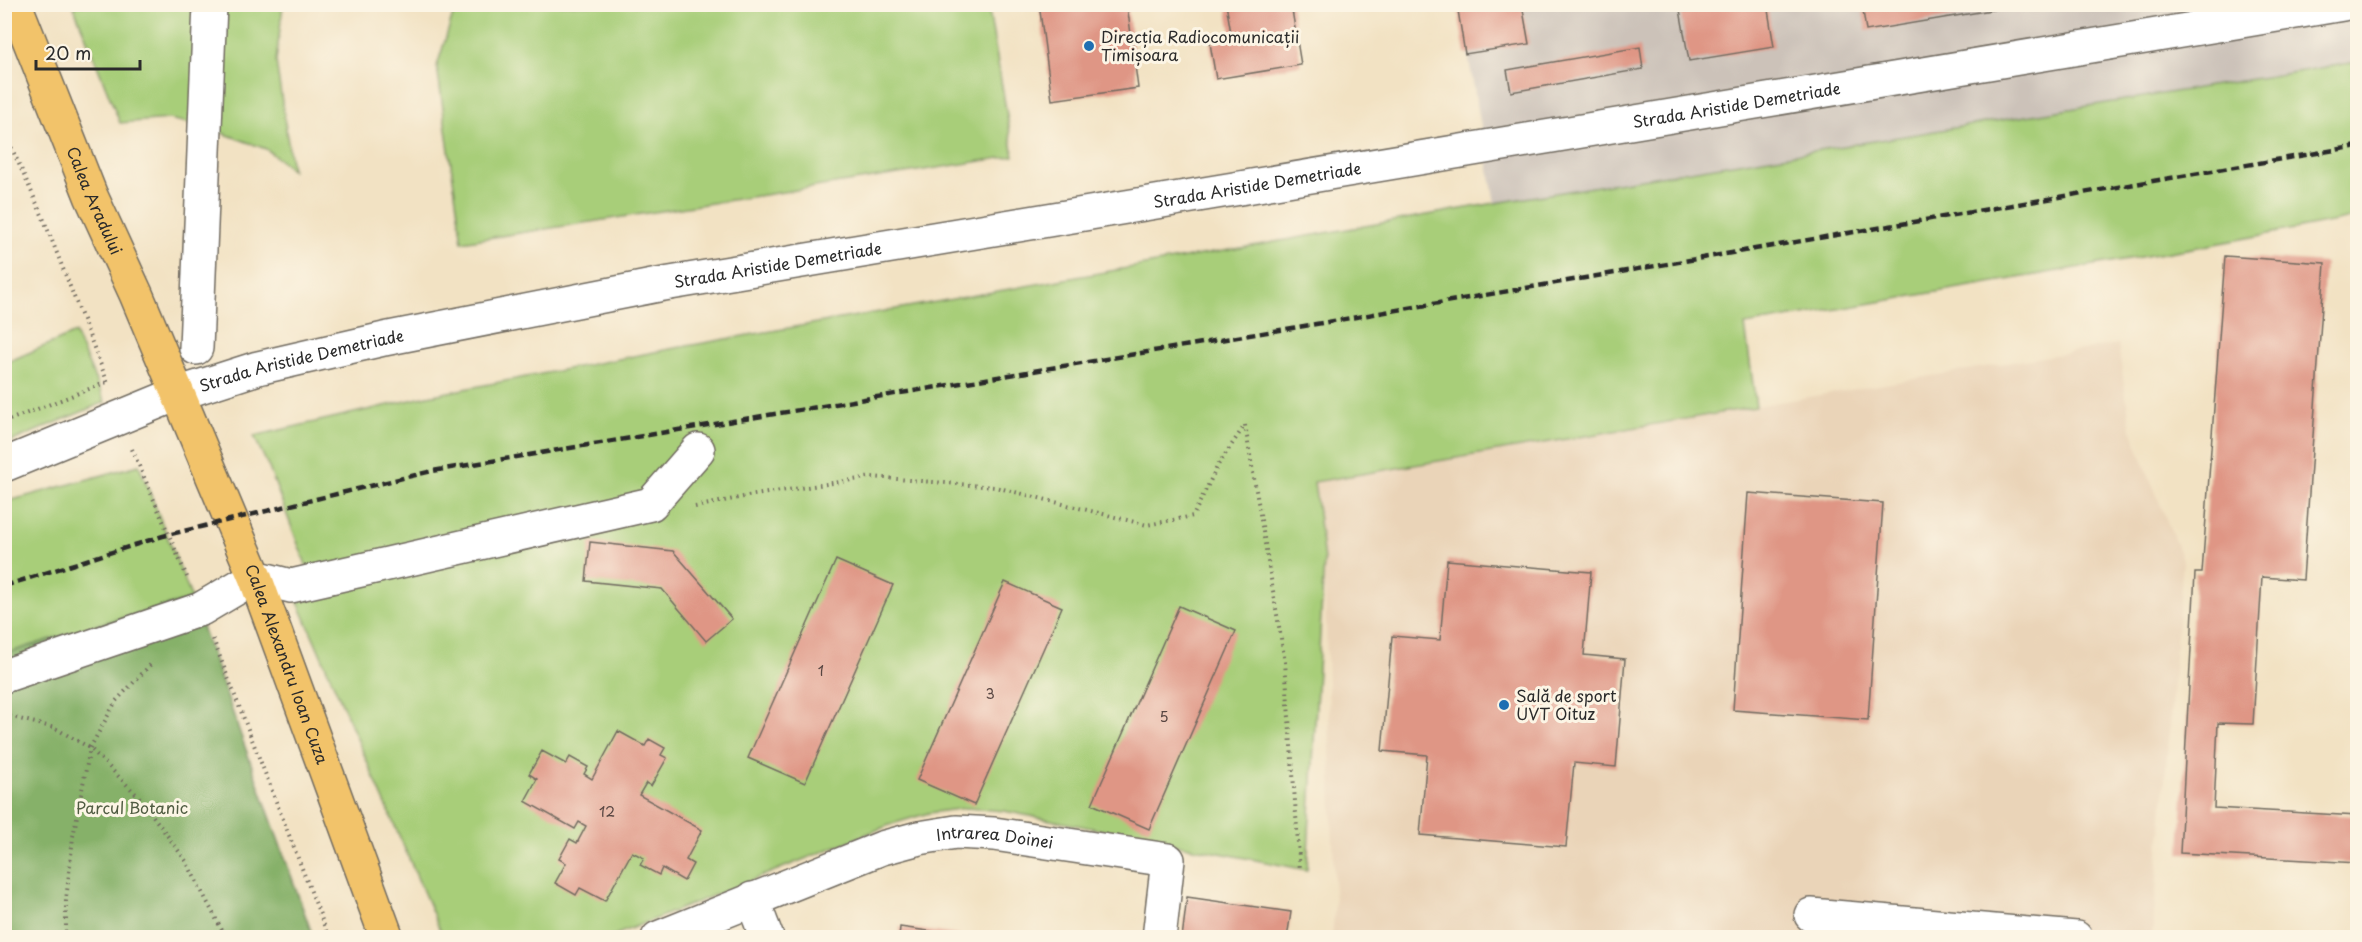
<svg xmlns="http://www.w3.org/2000/svg" width="2362" height="942" font-family="'Playpen Sans',sans-serif">
	<style>
		.built { fill: #ead4b8 }
		.industrial { fill: #ccc2b9 }
		.green { fill: #a8ce79; stroke: #6a7c52; stroke-width: 1.5 }
		.forest { fill: #86b169; stroke: #586e4a; stroke-width: 1.5 }
		.building { fill: #df9685 }
		.lines { fill: none; stroke-linecap: round; stroke-linejoin: round }
		.minor-casing { stroke: #716b60; stroke-width: 36 }
		.major-casing { stroke: #716b60; stroke-width: 36 }
		.path { stroke: #716b60; stroke-width: 4; stroke-dasharray: 1.5 4.5; stroke-linecap: butt }
		.minor { stroke: #fff; stroke-width: 33 }
		.major { stroke: #f2c36a; stroke-width: 33 }
		.rail { stroke: #2b2b2b; stroke-width: 4.5; stroke-dasharray: 9 4.5; stroke-linecap: butt }
		.poi-dot { fill: #1f6fb2; stroke: #fcf5e5; stroke-width: 2 }
		.labels { text-anchor: middle; stroke-width: 6; stroke-linejoin: round; paint-order: stroke }
		.number-label { font-size: 14px; fill: #584642 }
		.poi-label { font-size: 16px; fill: #2b2b2b; stroke: #fcf5e5; text-anchor: start }
		.street-label { font-size: 16px; fill: #2b2b2b; stroke: #fcf5e5 }
		.park-label { font-size: 16px; fill: #505c42; stroke: #fcf5e5 }
	</style>
	<rect width="100%" height="100%" fill="#fcf5e5"/>
	<filter id="ink" filterUnits="userSpaceOnUse"><feTurbulence type="fractalNoise" baseFrequency=".0167" numOctaves="2"/><feDisplacementMap in="SourceGraphic" scale="12" xChannelSelector="R" yChannelSelector="G"/><feConvolveMatrix kernelMatrix="1 2 1 2 8 2 1 2 1" color-interpolation-filters="sRGB"/></filter>
	<filter id="wash" filterUnits="userSpaceOnUse"><feTurbulence type="fractalNoise" baseFrequency=".008" numOctaves="4" result="noise"/><feDisplacementMap in="SourceGraphic" scale="24" xChannelSelector="R" yChannelSelector="G"/><feGaussianBlur stdDeviation="1.35" result="paint"/><feColorMatrix in="noise" values="0 0 0 0 0 0 0 0 0 0 0 0 0 0 0 0 0 1.4 0 .05"/><feComposite in="paint" operator="in"/></filter>
	<g filter="url(#wash)">
		<rect width="100%" height="100%" fill="#f2e2c3"/>
		<polygon class="built" points="2118,344 2131,430 2183,562 2152,937 1332,937 1335,904 1324,560 1314,482"/>
		<polygon class="industrial" points="1459,5 2357,5 2357,62 1495,203"/>
		<g class="green">
			<polygon points="73,5 283,5 276,61 292,170 266,149 206,127 169,119 120,123"/>
			<polygon points="456,5 988,5 1014,156 462,242 437,66"/>
			<polygon points="2357,62 2357,217 2210,245 1745,325 1756,407 1314,482 1324,560 1307,870 1004,811 966,808 929,813 892,824 610,937 443,937 288,579 308,570 269,468 254,436 428,396 670,349 1495,203"/>
			<polygon points="75,333 105,402 5,444 5,363"/>
			<polygon points="139,465 192,599 313,937 5,938 5,502"/>
		</g>
		<polygon class="forest" points="192,599 313,937 5,937 4,654 99,624"/>
		<g id="blocks">
			<g class="building">
				<polygon points="1039,4 1127,4 1138,88 1052,100"/>
				<polygon points="1226,4 1291,4 1301,65 1216,79 1210,43 1232,39"/>
				<polygon points="1457,4 1522,4 1529,44 1465,54"/>
				<polygon points="1679,4 1767,4 1774,47 1689,61"/>
				<polygon points="1862,4 2015,4 2015,6 1866,31"/>
				<polygon points="1640,47 1643,69 1511,92 1507,70"/>
				<polygon points="2225,256 2325,263 2303,580 2262,577 2253,724 2218,723 2214,808 2358,816 2358,863 2180,853 2195,573 2202,573"/>
				<polygon points="1748,493 1883,503 1868,720 1733,710"/>
				<polygon points="590,542 673,551 732,619 706,641 662,589 586,581"/>
				<polygon points="836,560 893,585 805,783 748,758"/>
				<polygon points="1447,560 1591,572 1584,655 1625,659 1616,767 1574,763 1566,847 1420,835 1427,755 1382,751 1392,636 1440,640"/>
				<polygon points="1005,582 1062,607 974,805 917,780"/>
				<polygon points="1179,606 1236,631 1149,829 1092,804"/>
				<polygon points="618,731 645,746 649,739 665,748 661,755 667,758 651,786 646,783 639,795 702,830 686,860 693,864 684,881 662,868 659,875 640,865 644,858 632,852 605,901 580,888 576,895 555,883 566,863 559,859 570,839 577,843 586,826 579,822 575,829 525,801 537,779 529,774 542,751 566,764 570,757 588,767 584,774 592,779"/>
				<polygon points="1187,897 1291,912 1287,938 1182,938"/>
				<polygon points="900,927 963,936 963,938 899,938"/>
			</g>
		</g>
	</g>
	<g filter="url(#ink)">
		<use href="#blocks" fill-opacity="0" stroke="#716b60" stroke-width="1.5"/>
		<g class="lines">
			<g class="minor-casing">
				<g id="minor">
					<polyline points="196,348 210,4"/>
					<path id="s1" d="M4 465 177 394 258 368 384 339 658 285 2343 4"/>
					<polyline points="4,676 201,609 255,577 291,586 651,504 698,450"/>
					<polyline points="752,899 767,938"/>
					<polyline points="1811,915 2076,938"/>
					<path id="s2" d="M658 938 882 848 919 838 956 832 994 834 1168 860 1159 938"/>
				</g>
			</g>
			<g class="major-casing">
				<g id="major">
					<path id="s3" d="M15 4 91 196 136 294 255 577 387 938"/>
				</g>
			</g>
			<g class="path">
				<polyline points="4,131 42,215 109,386"/>
				<polyline points="4,422 107,382"/>
				<polyline points="1245,425 1285,662 1300,871"/>
				<polyline points="132,449 187,577"/>
				<polyline points="695,507 748,496 872,477 995,487 1147,525 1193,516 1218,465 1245,425"/>
				<polyline points="213,639 329,938"/>
				<polyline points="4,715 55,728 90,748 139,797 186,861 226,938"/>
				<polyline points="66,938 66,901 73,837 90,748 116,701 151,664"/>
			</g>
			<use href="#minor" class="minor"/>
			<use href="#major" class="major"/>
			<polyline class="rail" points="4,586 163,536 432,471 1298,327 2358,146"/>
		</g>
	</g>
	<g class="poi-dot">
		<circle cx="1089" cy="46" r="6"/>
		<circle cx="1504" cy="705" r="6"/>
	</g>
	<g class="labels">
		<g class="number-label">
			<text x="821" y="676">1</text>
			<text x="990" y="699">3</text>
			<text x="1164" y="722">5</text>
			<text x="607" y="817">12</text>
		</g>
		<g class="poi-label">
			<text x="1101" y="43">Direcția Radiocomunicații<tspan x="1101" dy="18">Timișoara</tspan></text>
			<text x="1516" y="702">Sală de sport<tspan x="1516" dy="18">UVT Oituz</tspan></text>
		</g>
		<g class="street-label">
			<text dy="6" stroke="none"><textPath href="#s1" startOffset="1774">Strada Aristide Demetriade</textPath></text>
			<text dy="6" stroke="none"><textPath href="#s1" startOffset="1288">Strada Aristide Demetriade</textPath></text>
			<text dy="6" stroke="none"><textPath href="#s3" startOffset="212">Calea Aradului</textPath></text>
			<text dy="6" stroke="none"><textPath href="#s1" startOffset="802">Strada Aristide Demetriade</textPath></text>
			<text dy="6" stroke="none"><textPath href="#s1" startOffset="316">Strada Aristide Demetriade</textPath></text>
			<text dy="6" stroke="none"><textPath href="#s3" startOffset="714">Calea Alexandru Ioan Cuza</textPath></text>
			<text dy="6" stroke="none"><textPath href="#s2" startOffset="356">Intrarea Doinei</textPath></text>
		</g>
		<g class="park-label">
			<text x="132" y="814">Parcul Botanic</text>
		</g>
	</g>
	<rect width="2362" height="942" fill="none" stroke="#fcf5e5" stroke-width="24"/>
	<path d="M36 60v9h104v-9" fill="none" stroke="#2b2b2b" stroke-width="3"/>
	<text x="45" y="60" font-size="18" fill="#2b2b2b" stroke="#fcf5e5" stroke-width="4.5" paint-order="stroke">20 m</text>
</svg>
